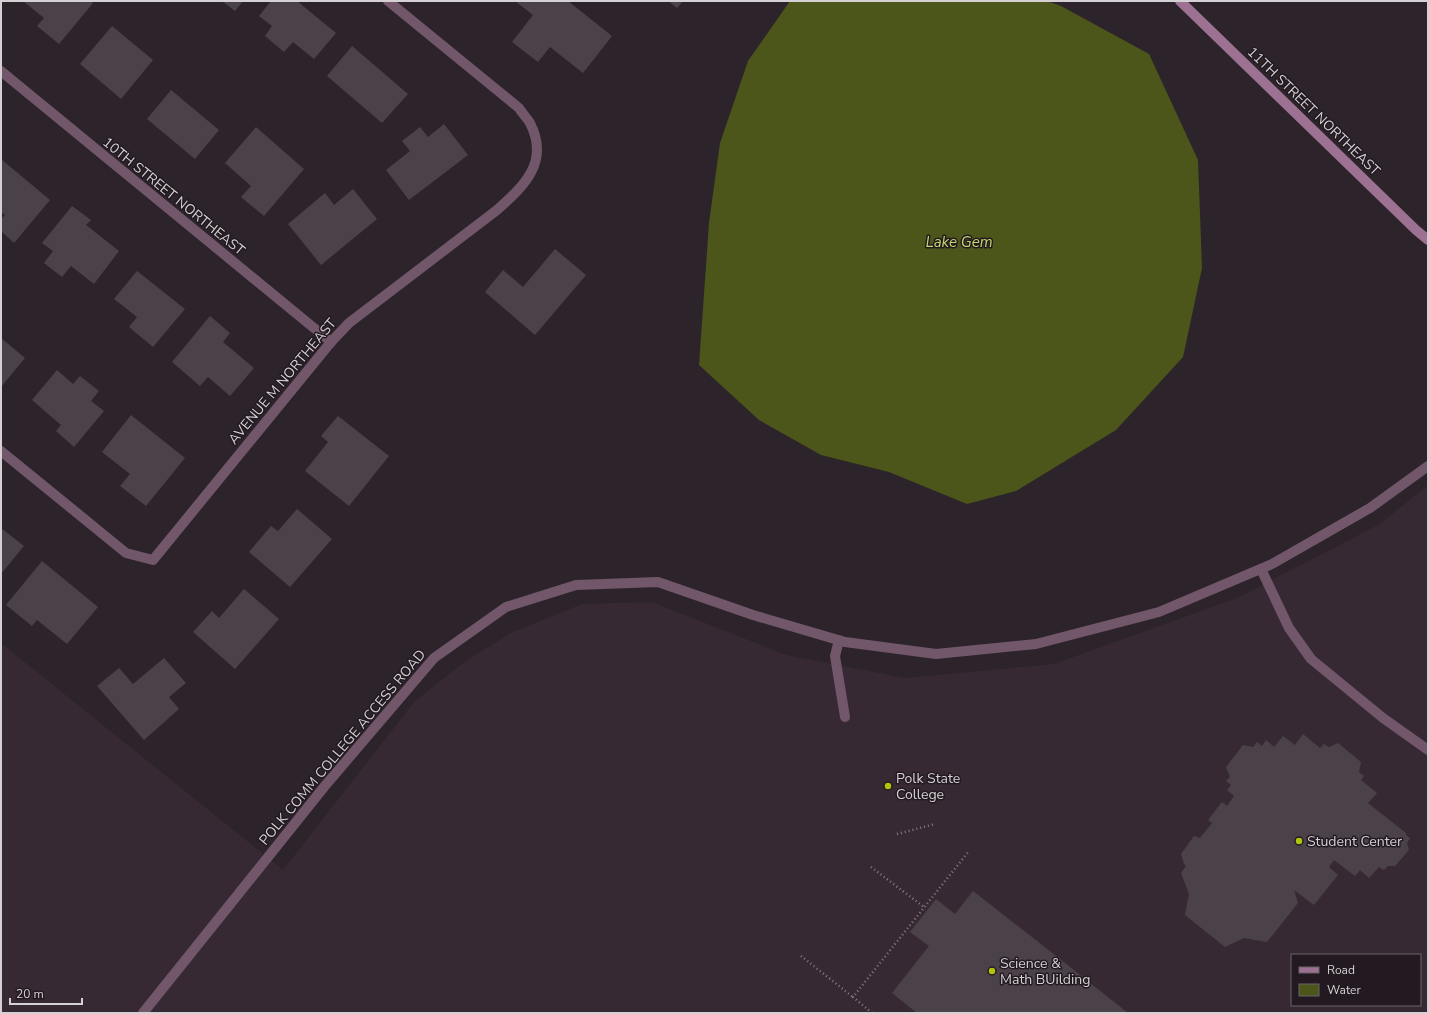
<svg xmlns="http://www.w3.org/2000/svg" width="1429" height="1014" font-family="'Nunito Sans',sans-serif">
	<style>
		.built { fill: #372934; fill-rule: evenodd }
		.water { fill: #4c561a }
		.building { fill: #4b4249 }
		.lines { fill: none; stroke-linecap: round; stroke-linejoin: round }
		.path { stroke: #847e83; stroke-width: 2.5; stroke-dasharray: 1 3; stroke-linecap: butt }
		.lane { stroke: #72576b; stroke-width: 10 }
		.street { stroke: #72576b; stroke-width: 10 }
		.secondary { stroke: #9c7192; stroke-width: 10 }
		.poi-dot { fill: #aec509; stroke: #231a21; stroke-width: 1.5 }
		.labels { text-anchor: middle; stroke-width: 3; stroke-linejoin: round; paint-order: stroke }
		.street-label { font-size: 14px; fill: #d5d0d4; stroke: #231a21 }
		.poi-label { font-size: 14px; fill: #d5d0d4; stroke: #231a21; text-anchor: start }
		.water-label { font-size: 15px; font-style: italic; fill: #c4d86d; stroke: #231a21 }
	</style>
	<rect width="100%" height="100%" fill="#2c242a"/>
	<path class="built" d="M1428 485V1013H1V643L283 870 415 701 467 660 513 632 582 604 652 602 786 655 905 678 1054 664 1237 598 1380 524ZM1292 955H1420V1005H1292Z"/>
	<polygon class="water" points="790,1 1047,1 1061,6 1149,54 1198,160 1202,268 1183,357 1116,430 1016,491 967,504 889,472 821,455 759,420 699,365 709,223 720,143 748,61"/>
	<g class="building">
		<polygon points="23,1 90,1 93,3 59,44 37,26 44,18"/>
		<polygon points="222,1 243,1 235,11"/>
		<polygon points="271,1 297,1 336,33 314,59 293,42 284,52 265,36 272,26 259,16"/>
		<polygon points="515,1 568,1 612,36 583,73 550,47 538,62 512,42 533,15"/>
		<polygon points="668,1 683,1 677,8"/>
		<polygon points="112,26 153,60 121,99 80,64"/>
		<polygon points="352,46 408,94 382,123 327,76"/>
		<polygon points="171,90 219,130 195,159 147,119"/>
		<polygon points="444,124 468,155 409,200 386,170 410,151 402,141 420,127 428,137"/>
		<polygon points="256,127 304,169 264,216 241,197 251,186 225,163"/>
		<polygon points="1,159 50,200 14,243 1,231 1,219 5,215 1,212"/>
		<polygon points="353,189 377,219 321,265 288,224 325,193 334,205"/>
		<polygon points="72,206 91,220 86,225 119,251 94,284 71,266 62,277 44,263 53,251 42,243"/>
		<polygon points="555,249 586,275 535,335 485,292 503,270 523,287"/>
		<polygon points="137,271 185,309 153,347 129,327 137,317 114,299"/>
		<polygon points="210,316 230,333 223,342 254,368 230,396 208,377 200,386 172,362"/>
		<polygon points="1,338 25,358 1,387"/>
		<polygon points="57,370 73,384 80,376 99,391 91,401 104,411 74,447 56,431 61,425 32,400"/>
		<polygon points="131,415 185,458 146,506 120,486 130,474 102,452"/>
		<polygon points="338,416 389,456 349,506 305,471 328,442 321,436"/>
		<polygon points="297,509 332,539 290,587 249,552 271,526 278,531"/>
		<polygon points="1,528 24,546 1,574"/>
		<polygon points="42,561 98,607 67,644 37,620 32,626 6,605"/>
		<polygon points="244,589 279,619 235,669 193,632 212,611 219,618"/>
		<polygon points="164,658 186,683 169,697 179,709 144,740 97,686 119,668 133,684"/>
		<polygon points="1303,734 1320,748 1324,744 1329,747 1338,743 1361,762 1359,772 1364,776 1361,780 1377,793 1368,803 1406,833 1406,835 1410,838 1407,843 1409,850 1395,866 1388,866 1384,870 1379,867 1369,878 1360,870 1355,876 1334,860 1329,867 1338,875 1314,905 1294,890 1298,903 1267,942 1244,938 1225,947 1185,915 1189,894 1181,873 1186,866 1184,864 1181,854 1194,836 1200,838 1212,823 1208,820 1222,802 1227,806 1234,796 1227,790 1231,785 1226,781 1230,777 1226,767 1243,745 1253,747 1257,742 1262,746 1266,740 1274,747 1283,736 1295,745"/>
		<polygon points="973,891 1046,948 1128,1013 917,1013 892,993 929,946 910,932 936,899 955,914"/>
	</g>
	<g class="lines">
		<g class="path">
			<polyline points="897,834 935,824"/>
			<polyline points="871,867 924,907"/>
			<polyline points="801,956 853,997"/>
			<polyline points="872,1013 853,997 969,851"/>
		</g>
		<g class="lane">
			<polyline points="1261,569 1289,628 1311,659 1383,718 1428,750"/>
			<polyline points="839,640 835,656 845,717"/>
		</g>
		<g class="street">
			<polyline points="1,71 331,342"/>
			<path d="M1 451 126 553 153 560 331 342 349 323 497 210C524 186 550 162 530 123 527 118 522 113 519 108L388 1"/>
			<polyline points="143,1013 324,787 434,658 506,607 576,585 658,582 753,615 845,642 936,654 1036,644 1159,612 1272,564 1370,508 1428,466"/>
		</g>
		<polyline class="secondary" points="1180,1 1416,230 1428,240"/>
	</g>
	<g class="poi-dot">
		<circle cx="888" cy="786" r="4"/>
		<circle cx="1299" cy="841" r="4"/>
		<circle cx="992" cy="971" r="4"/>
	</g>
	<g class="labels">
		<g class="street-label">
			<text transform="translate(1314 111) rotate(44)" y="5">11TH STREET NORTHEAST</text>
			<text transform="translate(174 196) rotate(39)" y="5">10TH STREET NORTHEAST</text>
			<text transform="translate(282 381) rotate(-50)" y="5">AVENUE M NORTHEAST</text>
			<text transform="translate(342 747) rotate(-50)" y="5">POLK COMM COLLEGE ACCESS ROAD</text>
		</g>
		<g class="poi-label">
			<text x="896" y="783">Polk State<tspan x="896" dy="16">College</tspan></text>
			<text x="1307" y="846">Student Center</text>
			<text x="1000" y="968">Science &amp;<tspan x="1000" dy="16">Math BUilding</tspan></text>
		</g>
		<g class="water-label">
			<text x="959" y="247">Lake Gem</text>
		</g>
	</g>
	<rect width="1429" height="1014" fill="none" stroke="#d5d0d4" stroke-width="4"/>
	<rect x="1291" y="954" width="130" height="52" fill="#231a21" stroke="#6a6369"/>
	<rect x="1299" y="967" width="20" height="6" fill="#9c7192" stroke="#6a6369"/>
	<text x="1327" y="974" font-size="12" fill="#d5d0d4">Road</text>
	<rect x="1299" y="984" width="20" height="12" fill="#4c561a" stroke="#6a6369"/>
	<text x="1327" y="994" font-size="12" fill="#d5d0d4">Water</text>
	<path d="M10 998v6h72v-6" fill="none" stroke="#d5d0d4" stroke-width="2"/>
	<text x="16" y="998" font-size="12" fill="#d5d0d4" stroke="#231a21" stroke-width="3" paint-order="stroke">20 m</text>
</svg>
